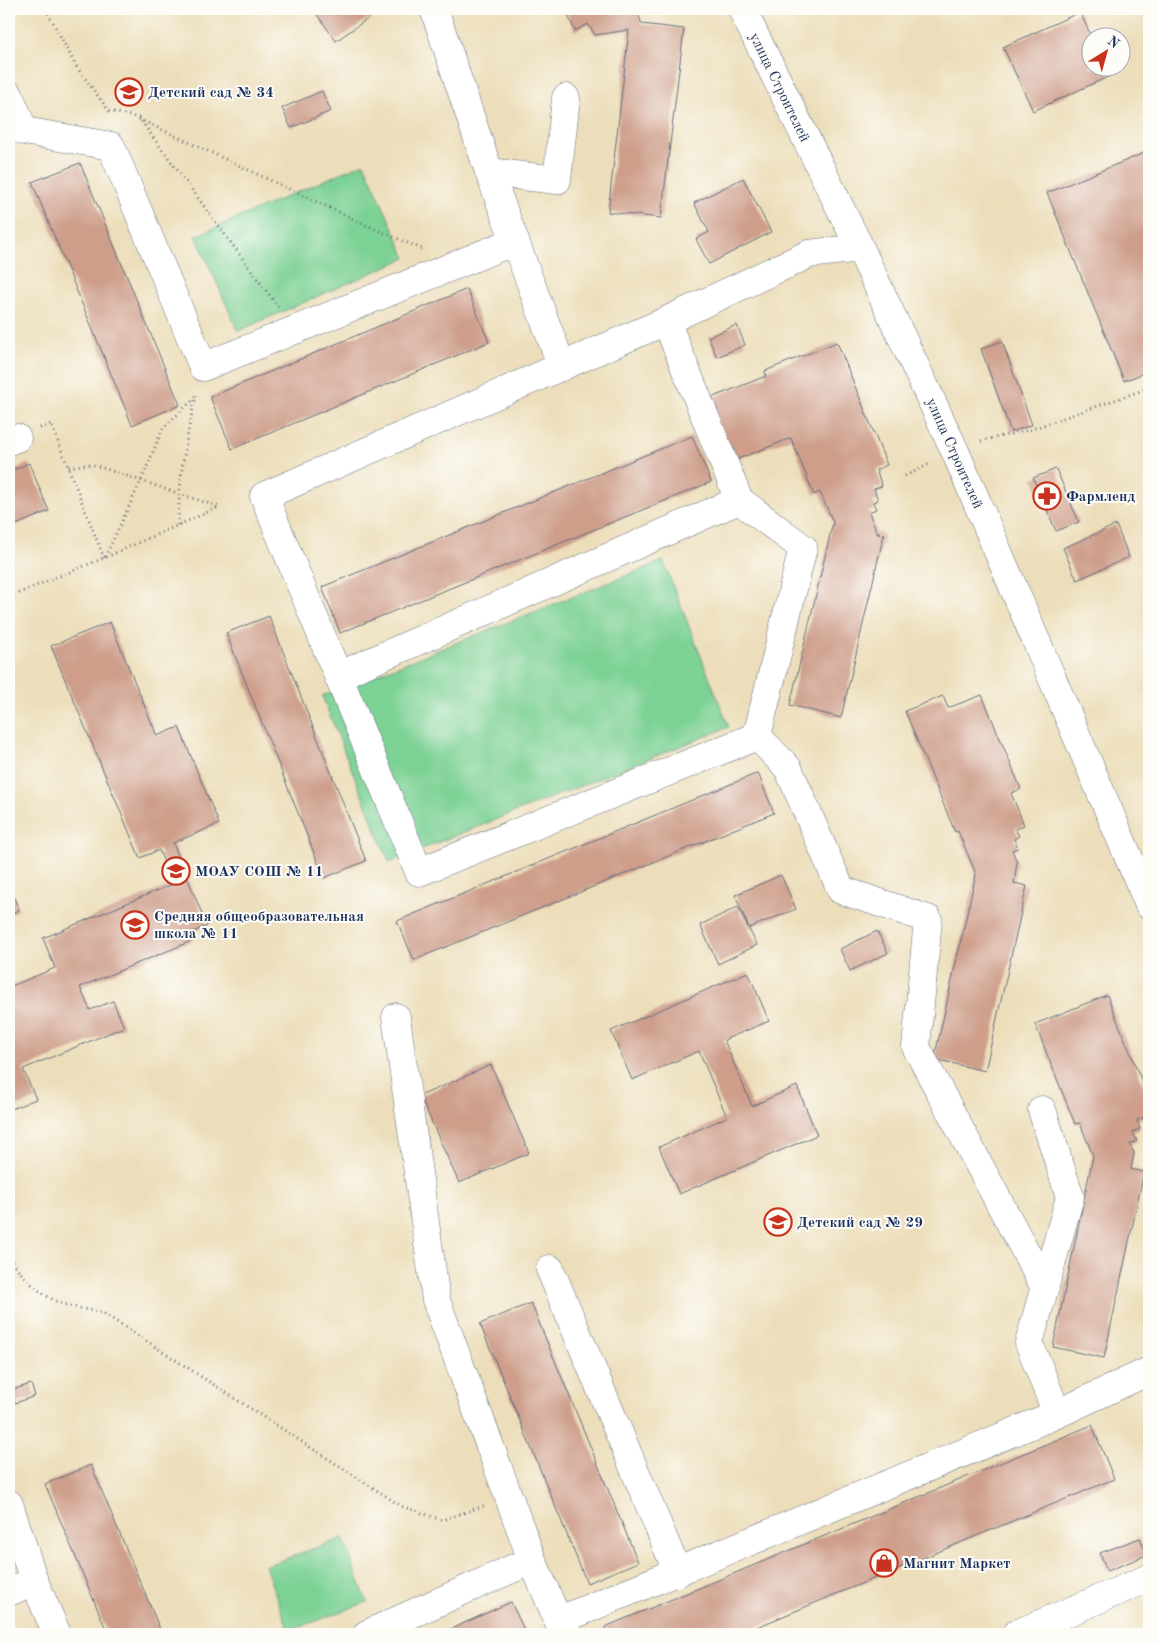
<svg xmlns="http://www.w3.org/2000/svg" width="1158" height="1643" font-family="'Old Standard TT',serif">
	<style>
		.green { fill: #7cd194; stroke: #4c8079 }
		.building { fill: #ce9e8b }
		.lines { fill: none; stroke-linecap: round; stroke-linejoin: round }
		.minor-casing { stroke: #646c7e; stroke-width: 29 }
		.major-casing { stroke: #646c7e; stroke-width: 29 }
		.path { stroke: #646c7e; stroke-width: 3; stroke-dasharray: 1 4; stroke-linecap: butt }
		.minor { stroke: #fff; stroke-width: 28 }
		.major { stroke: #fff; stroke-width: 28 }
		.labels { text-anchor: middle; stroke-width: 4; stroke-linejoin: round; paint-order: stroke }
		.street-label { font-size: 15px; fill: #1b2f5e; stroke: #fdfcf7 }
		.poi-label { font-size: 15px; font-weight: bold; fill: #1b2f5e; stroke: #fdfcf7; text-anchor: start }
	</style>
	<rect width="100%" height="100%" fill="#fdfcf7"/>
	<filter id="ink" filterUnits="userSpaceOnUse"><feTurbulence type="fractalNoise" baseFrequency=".02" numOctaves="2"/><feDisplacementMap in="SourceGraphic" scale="10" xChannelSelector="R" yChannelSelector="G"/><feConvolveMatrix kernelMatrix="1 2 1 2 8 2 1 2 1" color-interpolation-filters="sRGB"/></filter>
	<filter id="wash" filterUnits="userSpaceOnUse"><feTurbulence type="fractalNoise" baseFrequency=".0096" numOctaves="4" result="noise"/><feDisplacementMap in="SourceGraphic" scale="20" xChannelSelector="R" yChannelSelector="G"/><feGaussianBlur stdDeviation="1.12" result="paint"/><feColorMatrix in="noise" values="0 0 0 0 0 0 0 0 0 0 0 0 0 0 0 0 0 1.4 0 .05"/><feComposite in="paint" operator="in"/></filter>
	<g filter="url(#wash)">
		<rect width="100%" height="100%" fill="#ecdeba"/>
		<g class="green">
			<polygon points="364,163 406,258 238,331 196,236"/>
			<polygon points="663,561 729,727 389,862 322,696"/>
			<polygon points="343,1538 367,1602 289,1631 265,1566"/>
		</g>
		<g id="blocks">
			<g class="building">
				<polygon points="313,9 365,9 370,17 336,41"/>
				<polygon points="565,9 636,9 642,24 684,29 661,218 608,212 629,30 595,35 588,24 575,31"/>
				<polygon points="1080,12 1092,38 1090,38 1090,68 1106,68 1110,76 1033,111 1003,47"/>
				<polygon points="322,91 331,111 291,128 282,108"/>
				<polygon points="1149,151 1149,371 1124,381 1047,193"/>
				<polygon points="80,163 180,405 132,425 32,182"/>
				<polygon points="743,178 771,232 709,264 696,239 709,232 694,203"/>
				<polygon points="467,289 489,342 232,449 210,397"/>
				<polygon points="737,325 745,345 717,357 708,337"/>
				<polygon points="1002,341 1032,425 1011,432 981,349"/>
				<polygon points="837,342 887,465 876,470 882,486 874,489 878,500 873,502 876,509 869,512 877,533 884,534 841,718 790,705 833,522 820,492 814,495 791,438 733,461 708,399 766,376 765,371"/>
				<polygon points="692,436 711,482 340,633 322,587"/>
				<polygon points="29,463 49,511 9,528 9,472"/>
				<polygon points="1056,469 1079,522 1056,531 1033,478"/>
				<polygon points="1116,525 1129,557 1077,580 1063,548"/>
				<polygon points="269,616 366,861 324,878 226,633"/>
				<polygon points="110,622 157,736 179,727 219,824 173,843 207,926 191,933 194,940 80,987 90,1010 113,1001 124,1027 23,1069 36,1099 9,1110 9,987 55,968 43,938 173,884 159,850 140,858 51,646"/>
				<polygon points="982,695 1021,789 1011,793 1024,825 1015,829 1019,836 1014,839 1018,848 1012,850 1017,862 1014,883 1027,886 985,1071 934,1059 976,874 958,831 955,832 905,711 943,696 948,708"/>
				<polygon points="758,773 774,813 414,960 397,921"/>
				<polygon points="781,875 796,909 749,928 735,895"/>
				<polygon points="9,885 19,910 9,915"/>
				<polygon points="738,907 757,945 718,964 700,925"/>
				<polygon points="877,931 888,953 850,971 840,949"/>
				<polygon points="748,972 769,1021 724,1040 752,1106 797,1086 817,1135 679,1194 659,1147 727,1117 699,1051 632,1080 611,1031"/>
				<polygon points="1107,995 1149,1099 1149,1115 1137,1120 1140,1129 1133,1132 1137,1141 1130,1144 1134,1153 1131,1169 1144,1172 1104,1358 1053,1347 1093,1156 1080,1123 1075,1124 1035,1024"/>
				<polygon points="491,1065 529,1153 459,1183 420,1096"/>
				<polygon points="531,1303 638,1562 587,1583 480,1324"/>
				<polygon points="31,1384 35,1396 15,1403 11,1390"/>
				<polygon points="1092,1425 1114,1479 740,1634 608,1634 605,1627"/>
				<polygon points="91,1465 162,1634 108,1634 45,1484"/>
				<polygon points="1140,1538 1147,1555 1107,1571 1100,1553"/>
				<polygon points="511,1602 526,1634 440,1634"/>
			</g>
		</g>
	</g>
	<g filter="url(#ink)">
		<use href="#blocks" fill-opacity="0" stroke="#646c7e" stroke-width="1"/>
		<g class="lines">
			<g class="minor-casing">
				<g id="minor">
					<polyline points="434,9 489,172 562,367"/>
					<polyline points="9,95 24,131 111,146 203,367 515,241"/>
					<polyline points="489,172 557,180 566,98"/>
					<polyline points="666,321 739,500 803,548 757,736"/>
					<polyline points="9,441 17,438"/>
					<polyline points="338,676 739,500"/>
					<polyline points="757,736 419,872 264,496 666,321 809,254 860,248"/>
					<polyline points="757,736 788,768 841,890 928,919 916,1047 1045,1288"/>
					<polyline points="396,1017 436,1300 532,1560 564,1634"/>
					<polyline points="550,1269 678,1573"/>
					<polyline points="1057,1414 1149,1371"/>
					<polyline points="9,1504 34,1581 57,1634"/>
					<polyline points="9,1592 34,1581"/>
					<polyline points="558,1621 1057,1414 1029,1343 1070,1197 1042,1110"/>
					<polyline points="367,1634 532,1560"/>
					<polyline points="1016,1634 1149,1578"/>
				</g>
			</g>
			<g class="major-casing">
				<polyline id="major" points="742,9 860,248 955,451 1149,905"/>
			</g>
			<g class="path">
				<polyline points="46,9 76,66 109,111 139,118 279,308"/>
				<polyline points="139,119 375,229 422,249"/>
				<polyline points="40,428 51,424 104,558"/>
				<polyline points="981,441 1029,430 1149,388"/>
				<polyline points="905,476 932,463"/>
				<path d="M178 525C179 481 186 435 197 392"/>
				<polyline points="105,557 141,481 163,428 195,398"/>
				<polyline points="9,597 104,558 219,507 91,464 68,467"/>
				<path d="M9 1257C20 1275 41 1296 61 1303 74 1308 90 1310 103 1313L401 1506 442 1520 484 1506"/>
			</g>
			<use href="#minor" class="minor"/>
			<use href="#major" class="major"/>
		</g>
	</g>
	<defs>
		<g id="school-ring" transform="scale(1.4375)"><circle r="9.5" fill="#fdfcf7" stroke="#c8321e" stroke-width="1.5"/><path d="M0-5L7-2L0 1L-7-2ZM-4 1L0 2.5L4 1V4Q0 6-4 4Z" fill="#c8321e"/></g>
		<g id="pharmacy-ring" transform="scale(1.4375)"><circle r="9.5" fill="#fdfcf7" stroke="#c8321e" stroke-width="1.5"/><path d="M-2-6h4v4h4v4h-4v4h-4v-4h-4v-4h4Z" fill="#c8321e"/></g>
		<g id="shop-ring" transform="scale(1.4375)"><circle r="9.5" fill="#fdfcf7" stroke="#c8321e" stroke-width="1.5"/><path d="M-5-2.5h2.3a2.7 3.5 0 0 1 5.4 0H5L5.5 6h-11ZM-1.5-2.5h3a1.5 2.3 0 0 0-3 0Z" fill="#c8321e"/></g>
	</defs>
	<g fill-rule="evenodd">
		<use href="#school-ring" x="129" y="92"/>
		<use href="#pharmacy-ring" x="1047" y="496"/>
		<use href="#school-ring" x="176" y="871"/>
		<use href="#school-ring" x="135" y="925"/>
		<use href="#school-ring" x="778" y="1222"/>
		<use href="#shop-ring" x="884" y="1563"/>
	</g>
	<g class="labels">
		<g class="street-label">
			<text transform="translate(780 87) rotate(64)" y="5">улица Строителей</text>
			<text transform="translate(955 453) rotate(66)" y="5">улица Строителей</text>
		</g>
		<g class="poi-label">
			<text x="148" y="97">Детский сад № 34</text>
			<text x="1066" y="501">Фармленд</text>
			<text x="195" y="876">МОАУ СОШ № 11</text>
			<text x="154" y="921">Средняя общеобразовательная<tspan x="154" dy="17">школа № 11</tspan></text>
			<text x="797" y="1227">Детский сад № 29</text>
			<text x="903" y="1568">Магнит Маркет</text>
		</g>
	</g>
	<rect width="1158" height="1643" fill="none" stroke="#fdfcf7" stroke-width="30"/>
	<g transform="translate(1106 52) rotate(37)"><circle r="24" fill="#fdfcf7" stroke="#a3aaba"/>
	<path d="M0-4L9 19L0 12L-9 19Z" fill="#c8321e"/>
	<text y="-8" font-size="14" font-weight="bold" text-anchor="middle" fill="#1b2f5e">N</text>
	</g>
</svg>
